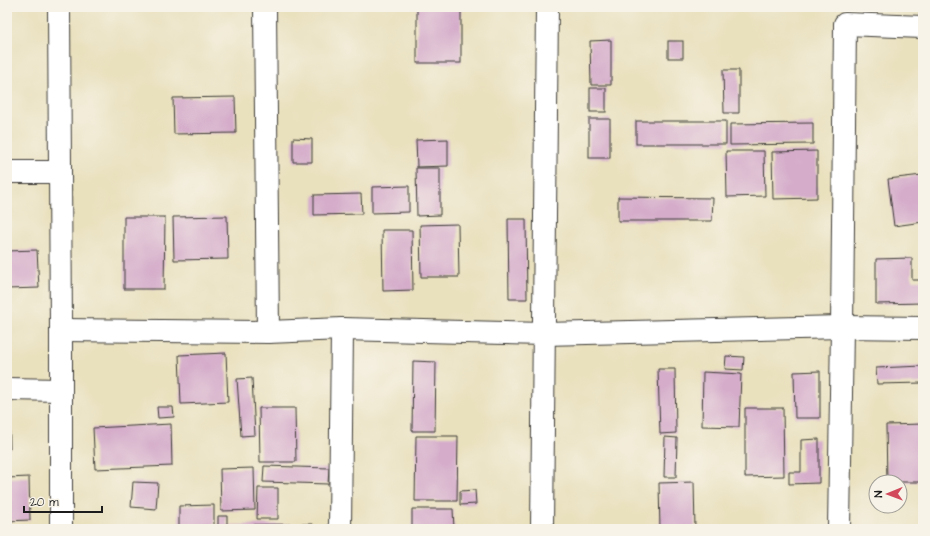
<svg xmlns="http://www.w3.org/2000/svg" width="930" height="536" font-family="'Architects Daughter',sans-serif">
	<style>
		.building { fill: #d5adcb }
		.lines { fill: none; stroke-linecap: round; stroke-linejoin: round }
		.minor-casing { stroke: #3b3934; stroke-width: 24 }
		.minor { stroke: #fff; stroke-width: 22 }
	</style>
	<rect width="100%" height="100%" fill="#f7f3e8"/>
	<filter id="ink" filterUnits="userSpaceOnUse"><feTurbulence type="fractalNoise" baseFrequency=".025" numOctaves="2"/><feDisplacementMap in="SourceGraphic" scale="8" xChannelSelector="R" yChannelSelector="G"/><feConvolveMatrix kernelMatrix="1 2 1 2 8 2 1 2 1" color-interpolation-filters="sRGB"/></filter>
	<filter id="wash" filterUnits="userSpaceOnUse"><feTurbulence type="fractalNoise" baseFrequency=".012" numOctaves="4" result="noise"/><feDisplacementMap in="SourceGraphic" scale="16" xChannelSelector="R" yChannelSelector="G"/><feGaussianBlur stdDeviation="0.9" result="paint"/><feColorMatrix in="noise" values="0 0 0 0 0 0 0 0 0 0 0 0 0 0 0 0 0 1.4 0 .05"/><feComposite in="paint" operator="in"/></filter>
	<g filter="url(#wash)">
		<rect width="100%" height="100%" fill="#e9e0bd"/>
		<g id="blocks">
			<g class="building">
				<rect x="417" y="7" width="44" height="56"/>
				<polygon points="611,40 611,85 591,85 590,41"/>
				<rect x="668" y="41" width="15" height="17"/>
				<polygon points="723,70 739,70 739,113 724,113"/>
				<rect x="590" y="88" width="16" height="24"/>
				<polygon points="235,97 236,133 174,134 173,98"/>
				<rect x="589" y="119" width="21" height="39"/>
				<rect x="636" y="121" width="90" height="23"/>
				<polygon points="813,123 813,144 730,145 730,124"/>
				<polygon points="293,138 312,139 312,162 293,162"/>
				<polygon points="448,139 448,166 417,167 416,140"/>
				<polygon points="726,151 764,151 765,196 727,197"/>
				<polygon points="817,151 817,198 773,199 772,152"/>
				<polygon points="416,168 440,168 440,215 417,216"/>
				<polygon points="922,175 923,188 923,222 894,226 888,179"/>
				<polygon points="409,186 409,212 372,213 372,187"/>
				<polygon points="361,194 362,214 314,215 314,195"/>
				<polygon points="618,197 713,198 712,221 618,221"/>
				<polygon points="227,216 228,259 174,260 173,217"/>
				<polygon points="124,217 165,217 164,289 124,289"/>
				<polygon points="508,219 526,219 527,299 509,299"/>
				<polygon points="458,224 459,277 421,277 420,225"/>
				<polygon points="382,230 412,230 413,290 383,291"/>
				<polygon points="37,250 39,288 7,289 7,251"/>
				<polygon points="912,258 912,280 923,280 923,303 876,304 876,259"/>
				<polygon points="226,353 228,402 181,404 179,355"/>
				<polygon points="726,356 744,357 743,370 725,369"/>
				<polygon points="413,361 436,362 435,431 412,431"/>
				<polygon points="923,366 923,383 877,384 876,368"/>
				<polygon points="658,369 675,369 676,433 660,434"/>
				<polygon points="820,371 820,418 795,418 794,372"/>
				<polygon points="703,372 741,374 739,427 702,426"/>
				<polygon points="252,378 255,435 241,436 237,379"/>
				<polygon points="7,404 9,404 10,449 7,449"/>
				<polygon points="157,407 173,407 174,417 158,418"/>
				<polygon points="259,408 295,408 296,462 260,462"/>
				<polygon points="745,408 783,408 784,476 745,477"/>
				<polygon points="171,424 172,466 95,469 93,428"/>
				<polygon points="923,424 923,482 887,482 886,425"/>
				<polygon points="416,436 458,436 457,501 415,501"/>
				<polygon points="665,437 677,438 676,477 664,477"/>
				<polygon points="819,439 819,483 789,484 789,472 801,472 801,440"/>
				<polygon points="264,466 329,468 328,484 263,482"/>
				<polygon points="254,468 255,510 221,511 220,469"/>
				<polygon points="29,477 30,520 7,521 7,478"/>
				<polygon points="133,482 158,483 156,509 131,507"/>
				<polygon points="694,482 695,529 660,529 659,483"/>
				<polygon points="258,488 278,488 278,519 257,519"/>
				<polygon points="475,490 476,504 460,505 460,491"/>
				<polygon points="214,505 214,529 179,529 179,506"/>
				<polygon points="412,509 453,509 454,529 412,529"/>
				<polygon points="218,516 227,516 227,525 313,524 313,529 218,529"/>
			</g>
		</g>
	</g>
	<g filter="url(#ink)">
		<use href="#blocks" fill-opacity="0" stroke="#3b3934" stroke-width="1"/>
		<g class="lines">
			<g class="minor-casing">
				<g id="minor">
					<polyline points="59,7 61,330 61,529"/>
					<polyline points="265,7 268,332"/>
					<polyline points="7,172 60,172"/>
					<polyline points="61,330 268,332 342,329 544,334 842,327 923,328"/>
					<polyline points="7,389 61,390"/>
					<polyline points="340,529 342,329"/>
					<polyline points="542,529 547,7"/>
					<polyline points="839,529 842,327 845,24 923,27"/>
				</g>
			</g>
			<use href="#minor" class="minor"/>
		</g>
	</g>
	<rect width="930" height="536" fill="none" stroke="#f7f3e8" stroke-width="24"/>
	<g transform="translate(888 494) rotate(269)"><circle r="19" fill="#f7f3e8" stroke="#9f9d96"/>
	<path d="M0-3L7 15L0 10L-7 15Z" fill="#d1495b"/>
	<text y="-6" font-size="11" font-weight="bold" text-anchor="middle" fill="#1c1c1c">N</text>
	</g>
	<path d="M24 506v6h78v-6" fill="none" stroke="#1c1c1c" stroke-width="2"/>
	<text x="30" y="506" font-size="12" fill="#1c1c1c" stroke="#f7f3e8" stroke-width="3" paint-order="stroke">20 m</text>
</svg>
